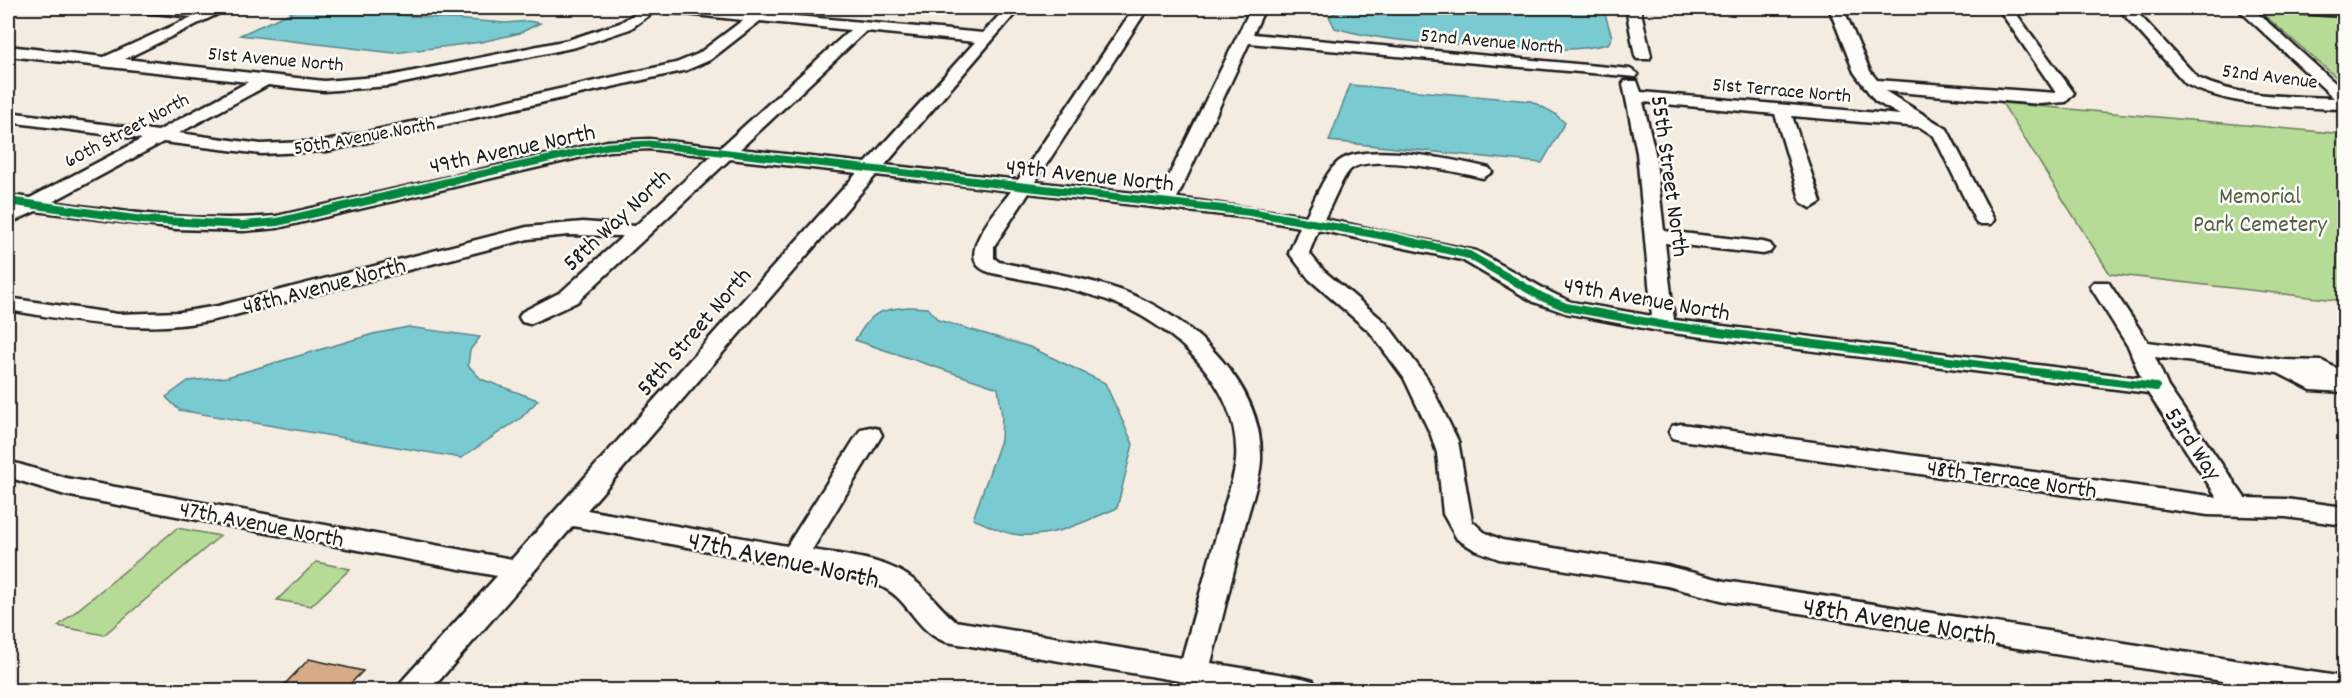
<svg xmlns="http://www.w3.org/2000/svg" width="2352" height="698" font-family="Dekko,sans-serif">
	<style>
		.green { fill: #b5db97; stroke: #687c5a; stroke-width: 1.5 }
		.water { fill: #7acbd1; stroke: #548589; stroke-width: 1.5 }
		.building { fill: #d7ab88; stroke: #1c1c1c; stroke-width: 1.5 }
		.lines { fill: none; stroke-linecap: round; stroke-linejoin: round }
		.minor-casing { stroke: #1c1c1c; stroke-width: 5 }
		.major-casing { stroke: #1c1c1c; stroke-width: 5 }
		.minor { fill: #fdfcf7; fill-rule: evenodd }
		.major { fill: #fdfcf7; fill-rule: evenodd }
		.cycleway-far1-casing { stroke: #fdfcf7; stroke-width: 10 }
		.cycleway-casing { stroke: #fdfcf7; stroke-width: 12 }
		.cycleway-far1 { stroke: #00873e; stroke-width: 7 }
		.cycleway { stroke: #00873e; stroke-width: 8 }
		.labels { text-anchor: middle; stroke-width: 5; stroke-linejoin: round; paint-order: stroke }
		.far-street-label { font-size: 20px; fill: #1c1c1c; stroke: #fdfcf7 }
		.street-label { font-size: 24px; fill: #1c1c1c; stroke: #fdfcf7 }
		.park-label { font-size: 24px; fill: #525f47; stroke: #fdfcf7 }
		.near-street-label { font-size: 28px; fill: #1c1c1c; stroke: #fdfcf7 }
	</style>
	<rect width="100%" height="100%" fill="#f5ece1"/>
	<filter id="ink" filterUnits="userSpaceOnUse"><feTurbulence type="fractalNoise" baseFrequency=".0167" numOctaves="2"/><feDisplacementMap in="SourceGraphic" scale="12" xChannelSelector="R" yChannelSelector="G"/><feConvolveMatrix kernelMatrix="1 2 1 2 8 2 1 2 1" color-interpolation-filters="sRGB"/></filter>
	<g filter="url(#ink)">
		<g class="green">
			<polygon points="2258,10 2344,17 2344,84"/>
			<polygon points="2002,103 2344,134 2344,301 2110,274"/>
			<polygon points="177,528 220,536 104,635 58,626"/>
			<polygon points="316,562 350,569 311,606 277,600"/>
		</g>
		<g class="water">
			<polygon points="301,8 506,23 528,21 540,23 520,33 481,42 394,53 240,35"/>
			<path d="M1343 8H1595L1604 11 1612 37 1608 44C1570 53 1533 48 1494 46 1440 43 1388 43 1335 28L1329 16Z"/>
			<polygon points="1350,85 1531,101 1554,113 1565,123 1542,163 1329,141"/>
			<path d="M909 307 928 308 938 320 1030 347 1105 383 1133 444 1117 508C1084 522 1050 540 1013 534 1000 532 986 524 973 519L1001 440 1002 416 998 388 855 340C874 311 875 311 909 307Z"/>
			<polygon points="408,327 480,337 470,350 468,365 481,379 538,400 521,418 461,458 179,410 166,397 188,381 227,377 373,334"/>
		</g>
		<polygon class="building" points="309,659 363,671 344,690 279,690"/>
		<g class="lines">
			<g class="minor-casing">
				<g id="minor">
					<path d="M138 8H230L125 59 324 81 389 76 568 40 620 23 643 8H707L983 33 1006 8H1020L885 165 1018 180 1134 8H1148L1035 182 1159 196 1251 8H1265L1253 34 1630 69 1638 74 1636 77 1249 43 1177 198 1306 216C1315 200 1323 177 1336 164 1359 139 1459 161 1489 168L1492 172 1483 178C1459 172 1368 152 1350 170 1341 179 1331 207 1324 219L1476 251 1550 292 1571 302 1652 316 1637 153 1623 84 1625 81H1637L1641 92 1900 115 1875 101 1854 72 1829 8H1843L1870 71 1877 80 2056 93 1998 8H2012L2074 93 2066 102 2040 104 1885 91 1947 129 1994 220 1991 224H1977L1934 136 1920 127 1792 116 1821 202 1811 208 1801 202 1775 114 1643 102 1655 153 1664 231 1763 242 1770 244 1773 248 1770 252 1763 254 1665 243 1674 320 2141 378 2129 348 2090 286 2094 282H2108L2148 342 2284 360 2322 361 2340 370 2344 376V392L2311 390 2278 373 2155 357 2168 387 2245 498 2286 499 2344 507V525L2286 517 2208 515 1681 440 1672 438 1669 432 1672 426 1681 424 2217 497 2148 393 1664 332 1566 313 1534 302 1462 260 1318 230 1309 253 1324 271 1386 323 1427 378 1458 441 1472 521 1484 532 1502 540 1667 566 1725 581 2344 677V690H2278L1725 601 1667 586 1499 559 1475 550 1457 539 1443 514 1437 453 1431 435 1404 378 1370 332 1309 279 1289 253 1300 227 1250 218 1029 193 994 246V258L999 262C1040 271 1083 277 1123 291 1190 316 1264 383 1261 460 1260 480 1251 502 1246 522 1234 569 1223 616 1211 663L1302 678 1313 681 1317 690H1233L947 642C923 635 914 613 897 597 890 590 880 586 872 581L573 526 431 690H398L402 681 497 576 65 495 8 477V461L66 478 512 559 857 173 730 159 577 302 530 324 522 322 519 317 522 312 561 292 623 236 569 235 528 239 227 317C150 336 84 323 8 310V298L118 314 180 312 218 306 527 227 583 222 635 226 711 156 649 149 608 151 277 228 243 231 176 229 36 211 8 224V210L13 207H8V195L30 198 142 139 8 122V112L158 131 248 82 8 56V46L104 57 192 17 145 12ZM659 8 666 12 743 20 698 54 676 63 327 141 261 144 179 133 268 85 324 91 389 86 576 47 630 29ZM760 21 850 30 721 147 649 139 608 141 277 216C201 222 128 213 52 202L163 142 261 154 327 151 687 70 710 60ZM866 31 975 42 866 163 740 149ZM876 175 1011 191C998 210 948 262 992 273 1031 281 1070 287 1107 300 1173 324 1241 386 1236 460 1234 480 1225 502 1220 522 1207 567 1195 613 1182 658L955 621C941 609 928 591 915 581 886 558 847 556 812 550L882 435 879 429 870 427 861 429 787 546 587 510Z"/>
					<polygon points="1626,8 1640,8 1651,56 1649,59 1637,59 1635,56"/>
					<path d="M2118 8H2133L2198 78C2239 98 2288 96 2334 98L2237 8H2252L2344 91V109C2292 107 2234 108 2186 84Z"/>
				</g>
			</g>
			<g class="major-casing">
				<polygon id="major" points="2283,8 2344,8 2344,16 2292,13"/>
			</g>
			<use href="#minor" class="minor"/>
			<use href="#major" class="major"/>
			<g class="cycleway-far1-casing">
				<polyline id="cycleway-far1" points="467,177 608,146 649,144 943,177"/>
			</g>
			<g class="cycleway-casing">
				<g id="cycleway">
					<polyline points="929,176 1250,212 1391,237 1469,255 1542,297 1566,307 1664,325 2156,387"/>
					<polyline points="8,201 142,220 243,225 277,222 473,176"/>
				</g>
			</g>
			<use href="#cycleway-far1" class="cycleway-far1"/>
			<use href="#cycleway" class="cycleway"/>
		</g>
	</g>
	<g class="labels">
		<g class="far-street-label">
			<text transform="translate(1492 40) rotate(5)" y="7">52nd Avenue North</text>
			<text transform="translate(276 58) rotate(5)" y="7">51st Avenue North</text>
			<text transform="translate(2270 75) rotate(7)" y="7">52nd Avenue</text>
			<text transform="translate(1782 89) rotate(5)" y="7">51st Terrace North</text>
			<text transform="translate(126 129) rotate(-28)" y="7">60th Street North</text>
			<text transform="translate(364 135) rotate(-10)" y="7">50th Avenue North</text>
		</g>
		<g class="street-label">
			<text transform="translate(512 148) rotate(-12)" y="8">49th Avenue North</text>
			<text transform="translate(1090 174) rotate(6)" y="8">49th Avenue North</text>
			<text transform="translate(1671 176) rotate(82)" y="8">55th Street North</text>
			<text transform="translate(616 219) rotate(-43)" y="8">58th Way North</text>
			<text transform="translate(324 285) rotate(-15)" y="8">48th Avenue North</text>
			<text transform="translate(1647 298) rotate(10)" y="8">49th Avenue North</text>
			<text transform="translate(693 331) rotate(-49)" y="8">58th Street North</text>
			<text transform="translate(2194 443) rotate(56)" y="8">53rd Way</text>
			<text transform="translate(2012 478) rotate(8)" y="8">48th Terrace North</text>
			<text transform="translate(262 523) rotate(11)" y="8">47th Avenue North</text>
		</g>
		<g class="park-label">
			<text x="2260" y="203">Memorial<tspan x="2260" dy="28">Park Cemetery</tspan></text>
		</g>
		<g class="near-street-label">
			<text transform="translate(784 558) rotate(12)" y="10">47th Avenue North</text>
			<text transform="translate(1900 619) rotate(9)" y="10">48th Avenue North</text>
		</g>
	</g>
	<rect width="2352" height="698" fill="none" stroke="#fdfcf7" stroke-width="30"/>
	<rect x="15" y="15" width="2322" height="668" fill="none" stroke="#1c1c1c" stroke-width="2" filter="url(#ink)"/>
</svg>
